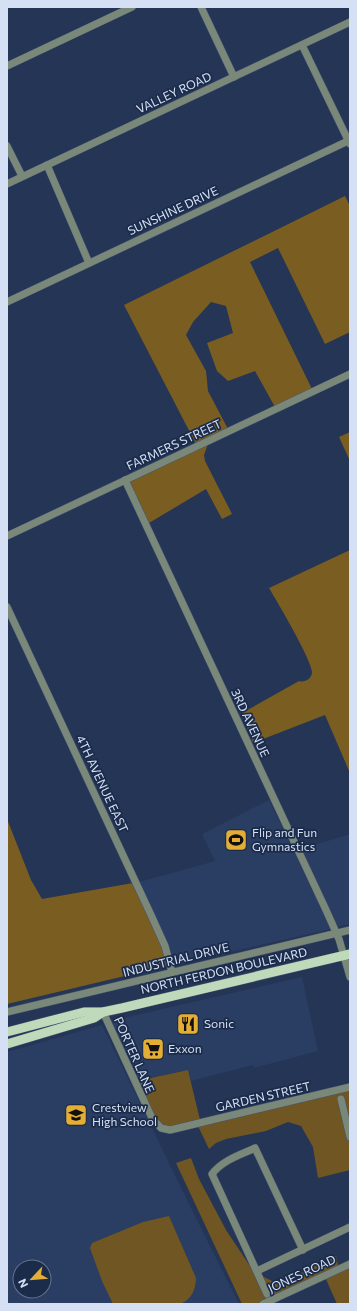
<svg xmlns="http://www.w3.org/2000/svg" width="357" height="1311" font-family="Commissioner,sans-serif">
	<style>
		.built { fill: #2a3d63; fill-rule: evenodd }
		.green { fill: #705622 }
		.forest { fill: #7a5d21 }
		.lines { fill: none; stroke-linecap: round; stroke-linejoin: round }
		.minor-casing { stroke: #455472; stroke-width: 8 }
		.major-casing { stroke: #455472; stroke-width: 10 }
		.minor { stroke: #7a8879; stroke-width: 7 }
		.major { stroke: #bedabb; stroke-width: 9 }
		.labels { text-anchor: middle; stroke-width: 3.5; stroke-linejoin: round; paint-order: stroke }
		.street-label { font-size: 12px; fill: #d5e0f5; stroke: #1b2b4a }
		.poi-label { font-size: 12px; fill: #d5e0f5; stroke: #1b2b4a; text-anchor: start }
	</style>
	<rect width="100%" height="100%" fill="#253555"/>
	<g class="built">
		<polygon points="269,800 331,929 173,965 154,914 139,882 215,861 202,834"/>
		<polygon points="350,834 350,924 337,927 301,849"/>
		<polygon points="302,977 318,1051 254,1068 253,1065 191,1081 188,1070 137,1081 110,1021"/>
		<path d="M102 1025 186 1198 239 1304H7V1052ZM20 1267H44V1291H20Z"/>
	</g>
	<g class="green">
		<path d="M188 1070 200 1120C191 1122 178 1128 169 1127 154 1125 143 1094 137 1081Z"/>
		<polygon points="350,1090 350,1170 318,1178 313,1147 301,1126 288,1122 266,1131 226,1139 216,1143 209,1149 198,1126"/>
		<polygon points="191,1158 199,1179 226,1230 254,1272 272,1281 284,1281 336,1256 339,1270 350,1265 350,1304 337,1304 325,1277 268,1304 242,1304 176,1163"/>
		<path d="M169 1216 196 1278C196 1288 192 1299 182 1303 173 1307 125 1304 113 1304L102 1281 90 1248 92 1243 143 1222Z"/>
	</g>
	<g class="forest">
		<polygon points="345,196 350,206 350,332 325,344 278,248 250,262 312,389 275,407 255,371 228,381 217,371 207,343 233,333 226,306 211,302 193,322 186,335 206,371 208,391 228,429 196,444 124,305"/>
		<polygon points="350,432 350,461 339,437"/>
		<polygon points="208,444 204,455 205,461 232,514 222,519 206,489 149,523 129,481"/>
		<path d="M350 550V773L325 715 253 743 242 713 299 681C304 683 312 679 312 672 311 659 278 603 269 588Z"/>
		<polygon points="7,819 31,880 42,899 133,883 162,947 167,966 7,1004"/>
	</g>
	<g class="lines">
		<g class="minor-casing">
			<g id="minor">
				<polyline points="201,7 234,77"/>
				<polyline points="302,45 350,144"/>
				<polyline points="7,66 132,7"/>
				<polyline points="7,146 22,176"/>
				<polyline points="47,165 89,263"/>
				<polyline points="7,184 350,22"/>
				<polyline points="7,302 348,141"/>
				<polyline points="125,480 326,910 339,939 350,977"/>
				<polyline points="7,536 350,374"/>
				<polyline points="7,607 151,915 165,946 172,972"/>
				<polyline points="7,1012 350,930"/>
				<polyline points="103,1012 152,1118 161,1128 170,1130 350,1087"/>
				<polyline points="341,1099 350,1137"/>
				<polyline points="257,1271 350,1227"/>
				<path d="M267 1294 212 1174C223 1160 240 1155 255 1148L303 1250"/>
				<polyline points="263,1304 350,1264"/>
			</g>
		</g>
		<g class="major-casing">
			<g id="major">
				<polyline points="7,1032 84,1012 103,1012 122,1008 350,954"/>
				<polyline points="7,1044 94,1018 103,1012"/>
			</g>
		</g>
		<use href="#minor" class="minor"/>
		<use href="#major" class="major"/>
	</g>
	<defs>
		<g id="stadium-square" transform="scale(1.15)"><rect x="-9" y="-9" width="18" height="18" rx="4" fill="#e4ae35" stroke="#1b2b4a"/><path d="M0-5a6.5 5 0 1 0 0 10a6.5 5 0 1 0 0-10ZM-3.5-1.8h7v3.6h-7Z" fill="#111"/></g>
		<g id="restaurant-square" transform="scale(1.15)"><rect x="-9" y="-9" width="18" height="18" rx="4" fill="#e4ae35" stroke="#1b2b4a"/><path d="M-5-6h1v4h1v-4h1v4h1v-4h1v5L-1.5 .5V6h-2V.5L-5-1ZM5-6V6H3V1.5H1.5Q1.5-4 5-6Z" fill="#111"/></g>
		<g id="supermarket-square" transform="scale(1.15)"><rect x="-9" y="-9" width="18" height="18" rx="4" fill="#e4ae35" stroke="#1b2b4a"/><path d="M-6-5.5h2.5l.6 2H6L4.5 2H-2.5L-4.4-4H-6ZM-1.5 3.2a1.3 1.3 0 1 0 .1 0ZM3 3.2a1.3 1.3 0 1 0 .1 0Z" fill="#111"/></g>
		<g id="school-square" transform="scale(1.15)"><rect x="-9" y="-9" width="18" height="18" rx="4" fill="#e4ae35" stroke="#1b2b4a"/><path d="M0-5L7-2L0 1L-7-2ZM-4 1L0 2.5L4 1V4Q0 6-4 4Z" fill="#111"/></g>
	</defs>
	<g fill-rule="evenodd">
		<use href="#stadium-square" x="236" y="840"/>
		<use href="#restaurant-square" x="188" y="1024"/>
		<use href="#supermarket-square" x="153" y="1049"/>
		<use href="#school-square" x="76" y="1115"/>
	</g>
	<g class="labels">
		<g class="street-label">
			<text transform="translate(174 93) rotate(-25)" y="4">VALLEY ROAD</text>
			<text transform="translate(173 211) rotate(-25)" y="4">SUNSHINE DRIVE</text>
			<text transform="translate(174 445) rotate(-25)" y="4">FARMERS STREET</text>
			<text transform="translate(250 723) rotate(65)" y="4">3RD AVENUE</text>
			<text transform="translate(102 784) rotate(65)" y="4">4TH AVENUE EAST</text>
			<text transform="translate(176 960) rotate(-14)" y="4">INDUSTRIAL DRIVE</text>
			<text transform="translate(224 971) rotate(-13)" y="4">NORTH FERDON BOULEVARD</text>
			<text transform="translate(134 1055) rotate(66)" y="4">PORTER LANE</text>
			<text transform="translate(263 1097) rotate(-13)" y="4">GARDEN STREET</text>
			<text transform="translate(302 1274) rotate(-25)" y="4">JONES ROAD</text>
		</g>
		<g class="poi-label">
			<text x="252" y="837">Flip and Fun<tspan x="252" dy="14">Gymnastics</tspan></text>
			<text x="204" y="1028">Sonic</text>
			<text x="168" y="1053">Exxon</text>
			<text x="92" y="1112">Crestview<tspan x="92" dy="14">High School</tspan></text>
		</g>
	</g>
	<rect width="357" height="1311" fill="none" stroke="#d5e0f5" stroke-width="16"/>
	<g transform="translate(32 1279) rotate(244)"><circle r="19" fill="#1b2b4a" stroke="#65738e"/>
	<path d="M0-3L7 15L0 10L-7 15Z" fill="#e4ae35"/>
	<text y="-6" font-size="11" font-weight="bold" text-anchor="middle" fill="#d5e0f5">N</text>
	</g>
</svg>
